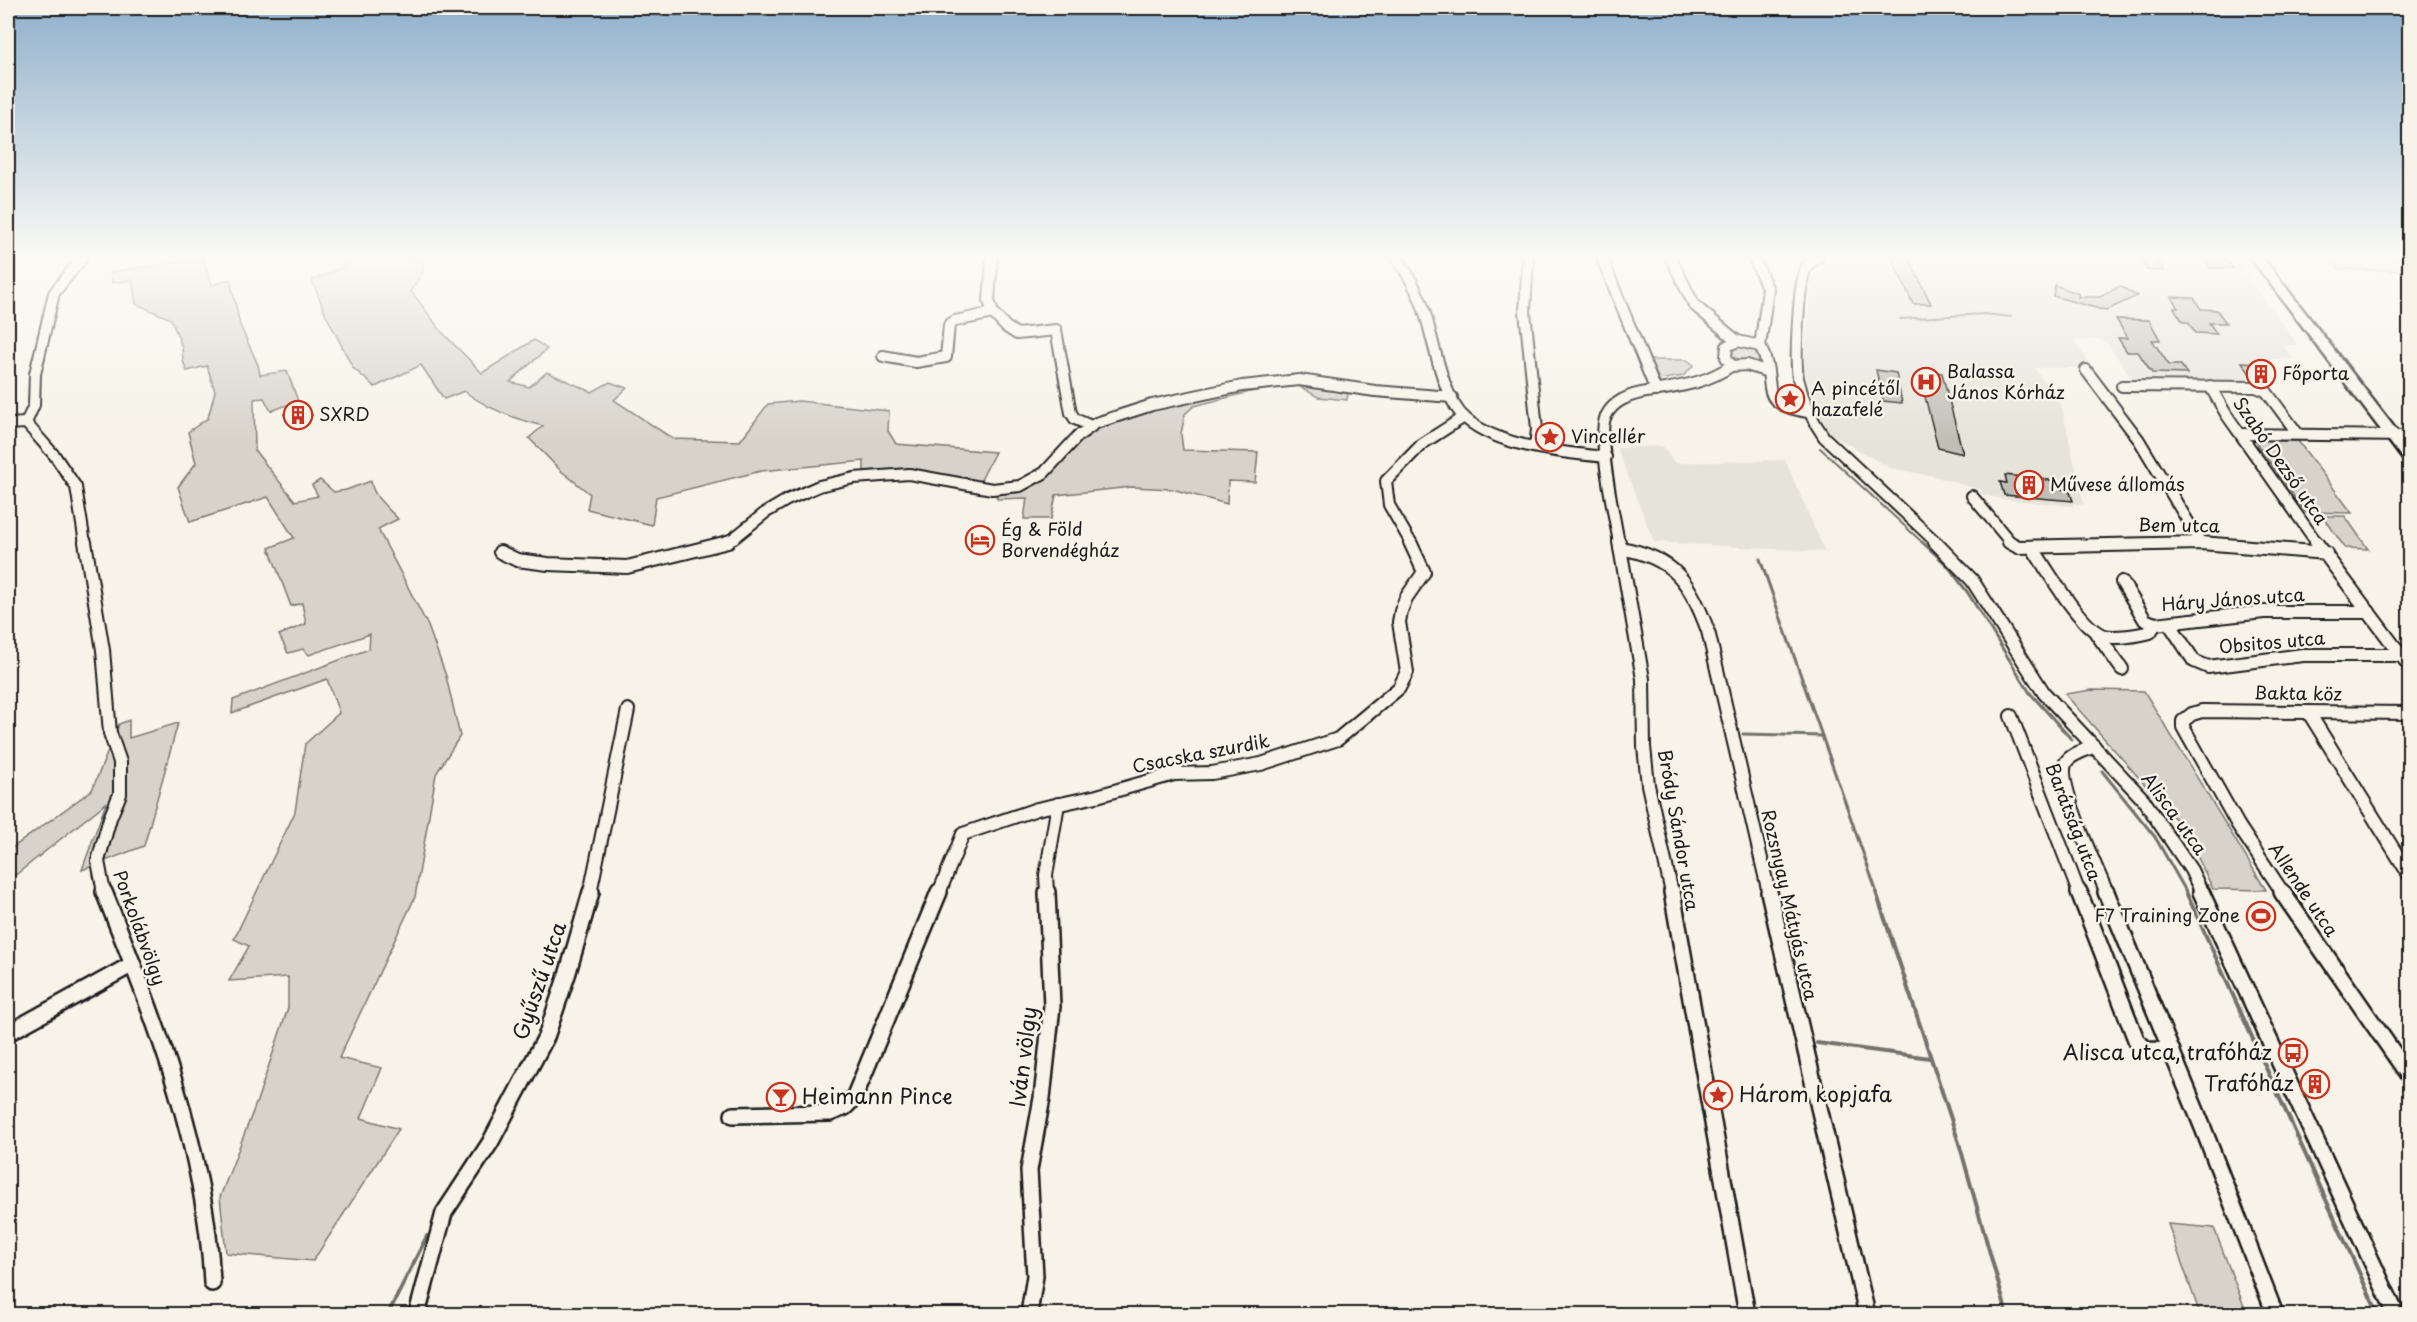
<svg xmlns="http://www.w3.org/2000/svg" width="2417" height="1322" font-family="'Playpen Sans',sans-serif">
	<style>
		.built { fill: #e6e3d9 }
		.green { fill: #d7d3cb; stroke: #7a7874; stroke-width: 1.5 }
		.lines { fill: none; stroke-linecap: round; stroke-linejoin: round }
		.stream-far2 { stroke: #72716c; stroke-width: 2 }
		.stream-far1 { stroke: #72716c; stroke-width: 3 }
		.stream { stroke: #72716c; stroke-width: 4 }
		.building { fill: #c0beb5; stroke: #1c1c1c; stroke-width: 1.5 }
		.minor-far2-casing { stroke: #1c1c1c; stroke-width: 14 }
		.minor-far1-casing { stroke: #1c1c1c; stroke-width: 16 }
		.minor-casing { stroke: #1c1c1c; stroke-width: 20 }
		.tertiary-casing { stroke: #1c1c1c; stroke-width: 5 }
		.minor-far2 { stroke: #f7f3e8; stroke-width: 10 }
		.minor-far1 { stroke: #f7f3e8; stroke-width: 12 }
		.minor { stroke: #f7f3e8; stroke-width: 15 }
		.tertiary { fill: #f7f3e8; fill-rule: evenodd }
		.labels { text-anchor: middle; stroke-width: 5; stroke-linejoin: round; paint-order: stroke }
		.poi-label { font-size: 18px; fill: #1c1c1c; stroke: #f7f3e8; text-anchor: start }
		.street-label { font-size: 18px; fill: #1c1c1c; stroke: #f7f3e8 }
		.near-street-label { font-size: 21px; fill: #1c1c1c; stroke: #f7f3e8 }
		.near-poi-label { font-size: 21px; fill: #1c1c1c; stroke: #f7f3e8; text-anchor: end }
	</style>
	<rect width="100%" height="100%" fill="#f7f3e8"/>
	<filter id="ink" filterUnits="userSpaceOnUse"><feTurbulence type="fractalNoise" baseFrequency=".0167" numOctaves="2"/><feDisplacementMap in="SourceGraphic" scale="12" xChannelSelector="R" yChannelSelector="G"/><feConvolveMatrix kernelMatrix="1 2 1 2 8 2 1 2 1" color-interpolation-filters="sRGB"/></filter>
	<g filter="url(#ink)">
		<g class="built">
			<polygon points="1830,258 2234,258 2298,345 2283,345 2293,359 2257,359 2272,381 2243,380 2246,384 2136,384 2107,343 2099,339 2074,341 2093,368 2035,368 2062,408 2084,505 2073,503 2073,506 2002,499 1981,494 1982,490 1937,477 1890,468 1825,431 1804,369 1811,278"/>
			<polygon points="1662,446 1675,463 1785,460 1825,552 1654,542 1617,448"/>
		</g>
		<g class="green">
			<path d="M203 258 212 285 230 279 240 325 258 365 260 375 287 371 298 401 271 411 264 398 254 399 255 451 295 501 318 496 312 485 320 480 334 492 346 490 371 481C372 496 389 509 398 519L378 529 428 626 446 676 460 736 436 774 415 897 339 1058 382 1068 361 1118 399 1129 313 1261 226 1253 220 1197 257 1101 288 1008V977L229 981 249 946 234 939 295 812 305 744 339 713 327 679 232 713 233 700 369 649 370 634 309 655 303 649 288 653 279 635 306 624 302 603 291 606 269 548 294 538 268 497 190 522 178 487 196 463 188 432 208 418 215 391 207 366 187 371 183 361 182 347 171 319 136 304 132 280 112 283 111 272Z"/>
			<path d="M346 258H422L423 271 411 291 441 331 482 373 534 340 547 349 510 382 529 387 547 372 592 392 610 382 627 388 614 400 673 439 740 441 768 404 799 401 889 411 888 431 896 444 995 452 980 482C936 472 909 467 864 471V461L761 471 656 497 652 525 587 509 590 494 560 470 529 438 543 426C515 419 487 409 464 391L444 399 421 365 375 387 353 368 326 315 312 280 342 268Z"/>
			<polygon points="2329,258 2409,258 2409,271 2339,269"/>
			<polygon points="1735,344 1755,347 1762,361 1755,363 1732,357 1730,347"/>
			<polygon points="1650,360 1687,360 1694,365 1683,376 1659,380"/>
			<polygon points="1267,381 1349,386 1347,400 1318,397 1297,385 1266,388 1194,406 1185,414 1181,434 1183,450 1258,452 1255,482 1228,481 1227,504 1172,489 1132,487 1056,495 1051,519 1024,519 1027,498 997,499 995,489 1036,479 1089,425"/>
			<polygon points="2257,440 2298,441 2352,513 2305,512 2257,444"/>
			<polygon points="2323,516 2345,516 2368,549 2345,548"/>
			<polygon points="2092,690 2144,691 2266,890 2213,889 2184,829 2065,694"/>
			<polygon points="129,720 129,738 178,723 144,846 82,870 106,803 8,881 8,851 92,790 119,724"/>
			<polygon points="2168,1224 2214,1228 2247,1314 2200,1314"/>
		</g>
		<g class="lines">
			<g class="stream-far2">
				<polyline points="1900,319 1984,314 2011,317"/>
				<polyline points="1820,448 1923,543"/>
			</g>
			<g class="stream-far1">
				<polyline points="1922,542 1948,566 1968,593 2030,693 2072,740"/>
				<polyline points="1760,559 1877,893"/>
				<polyline points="1743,734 1822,736"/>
				<polyline points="2102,771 2155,837 2187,893"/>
			</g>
			<g class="stream">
				<polyline points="1876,892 1959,1143 2007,1314"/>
				<polyline points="2186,892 2378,1314"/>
				<polyline points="1817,1043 1930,1058"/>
				<polyline points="388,1314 427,1236"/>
			</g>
		</g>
		<g class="building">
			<polygon points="1892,258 1909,258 1931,304 1913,304"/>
			<polygon points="2140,258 2156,259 2164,271 2147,270"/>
			<polygon points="2204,258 2225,258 2233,268 2210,268"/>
			<polygon points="2055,285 2079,294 2078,297 2100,297 2120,286 2137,296 2107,310 2099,309 2053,296"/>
			<polygon points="2171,297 2194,298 2201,309 2217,310 2226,323 2209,323 2217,334 2195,333 2188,322 2183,322 2174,308 2178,308"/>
			<polygon points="2116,319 2149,320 2160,340 2152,340 2169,365 2181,365 2187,374 2152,373 2138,352 2127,352 2118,338 2128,338"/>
			<polygon points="2242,362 2259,363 2274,384 2254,380"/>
			<polygon points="1876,370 1896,373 1902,403 1883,401"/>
			<polygon points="1929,371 1942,373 1963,454 1938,448 1922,385 1928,386 1925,373 1930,374"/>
			<polygon points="305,405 312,415 291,424 284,414"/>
			<polygon points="2005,475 2057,481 2059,488 2070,492 2073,501 2004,495 2000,482 2007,483"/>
		</g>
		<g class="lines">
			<g class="minor-far2-casing">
				<g id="minor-far2">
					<polyline points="82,258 54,293 35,374 34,405 26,423 55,456 76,487 85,543"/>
					<polyline points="992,258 989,301 993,313 1006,327 1017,334 1056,330 1071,413 1075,419 1089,425"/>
					<path d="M1397 258C1407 273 1417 289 1423 307 1433 336 1442 398 1465 418 1498 447 1564 453 1606 457"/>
					<polyline points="1528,258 1525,311 1537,429 1535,446"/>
					<polyline points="1602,258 1656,391"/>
					<polyline points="1671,258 1694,305 1736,340"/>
					<polyline points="1754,258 1768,290 1760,346"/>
					<path d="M1818 258C1815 260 1809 263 1807 266 1798 280 1795 361 1798 378 1803 400 1811 419 1824 437L1937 543"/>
					<polyline points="883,356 916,362 946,357 949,325 955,321 993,313"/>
					<polyline points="2086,370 2139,440 2201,543"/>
					<path d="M1768 372 1747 365 1731 366 1726 357 1727 346 1738 341 1760 346C1780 385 1752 403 1808 412"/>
					<polyline points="2122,386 2256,387 2266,391 2298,434"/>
					<polyline points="2210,386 2226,414 2317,543"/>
					<polyline points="8,424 26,423"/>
					<polyline points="2242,434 2410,436"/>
					<polyline points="1972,496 2011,543"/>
					<polyline points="723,543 734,538 765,513 787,500 819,486 854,478 909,474 992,489 1020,486 1044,473 1078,436 1096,423 1152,405 1242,386 1299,380 1375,391 1452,397"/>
					<polyline points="1411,543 1389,505 1386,481 1422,444 1464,417"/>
					<path d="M1619 543C1615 519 1596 434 1606 416 1614 399 1636 393 1653 391 1682 386 1706 383 1731 366"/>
					<polyline points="2188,543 2205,543"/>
				</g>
			</g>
			<g class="minor-far1-casing">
				<g id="minor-far1">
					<polyline points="85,542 103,650 110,733 120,762 120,794 110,818 98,861 104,893"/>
					<polyline points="1619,542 1643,679 1644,747 1648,785 1672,893"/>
					<polyline points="1935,542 1972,580 2044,693 2143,799 2191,870 2202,893"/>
					<polyline points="2009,542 2018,547 2201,543 2326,553"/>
					<polyline points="2316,542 2410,667"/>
					<path d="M2032 547C2046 568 2081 629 2104 636 2114 639 2140 635 2150 632L2155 624"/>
					<path d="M1620 548C1674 557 1690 582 1708 631L1769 893"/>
					<polyline points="500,552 517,560 548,564 627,567 728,542"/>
					<polyline points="2122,582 2145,620 2155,624 2264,612 2369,612"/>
					<polyline points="2169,623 2194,661 2208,667 2303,655 2401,655"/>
					<polyline points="2096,633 2122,669"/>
					<polyline points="2309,713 2410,876"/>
					<polyline points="2011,716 2079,893"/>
					<path d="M2094 746C2085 751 2072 753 2066 762 2055 781 2098 871 2107 893"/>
					<polyline points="590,893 628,710"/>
					<polyline points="939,893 963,834 1037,809 1097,796 1174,774 1212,773 1261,764 1338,739 1399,688 1407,672 1399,622 1401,611 1406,598 1424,572 1410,542"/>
					<polyline points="1047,893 1046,875 1058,804"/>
					<polyline points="2283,893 2238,825 2183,727 2183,721 2192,714 2202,711 2410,713"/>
				</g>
			</g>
			<g class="minor-casing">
				<g id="minor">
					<path d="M104 892C154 1016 206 1147 212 1283"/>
					<polyline points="1672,892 1747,1314"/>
					<polyline points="1769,892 1867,1314"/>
					<polyline points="2079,892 2137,1042 2148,1050 2172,1051"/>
					<polyline points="2106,892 2203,1128 2275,1314"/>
					<polyline points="2201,892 2396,1314"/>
					<polyline points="2282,892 2410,1077"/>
					<polyline points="8,1033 131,965"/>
					<polyline points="733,1115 830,1113 845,1107 854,1098 939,892"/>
					<polyline points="417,1314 444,1213 490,1143 546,1037 568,972 591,892"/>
					<polyline points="1029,1314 1035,1276 1029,1170 1042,1098 1052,1006 1047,892"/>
				</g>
			</g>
			<g class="tertiary-casing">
				<polygon id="tertiary" points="2251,258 2263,258 2410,448 2410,464 2405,462"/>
			</g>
			<use href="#minor-far2" class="minor-far2"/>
			<use href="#minor-far1" class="minor-far1"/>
			<use href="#minor" class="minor"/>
			<use href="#tertiary" class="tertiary"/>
		</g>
	</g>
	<linearGradient id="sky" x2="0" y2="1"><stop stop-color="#90b0cc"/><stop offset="0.58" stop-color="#fbfaf5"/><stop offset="1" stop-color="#fbfaf5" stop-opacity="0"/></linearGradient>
	<rect width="2417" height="443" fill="url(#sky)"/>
	<defs>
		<g id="building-ring" transform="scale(1.5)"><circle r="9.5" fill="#f7f3e8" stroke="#c8321e" stroke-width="1.5"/><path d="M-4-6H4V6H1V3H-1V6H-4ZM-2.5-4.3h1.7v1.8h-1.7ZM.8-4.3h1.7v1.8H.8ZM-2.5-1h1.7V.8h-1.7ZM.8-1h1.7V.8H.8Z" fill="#c8321e"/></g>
		<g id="hospital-ring" transform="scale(1.5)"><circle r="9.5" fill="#f7f3e8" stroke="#c8321e" stroke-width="1.5"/><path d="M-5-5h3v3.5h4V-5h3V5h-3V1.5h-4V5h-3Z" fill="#c8321e"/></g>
		<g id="sight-ring" transform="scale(1.5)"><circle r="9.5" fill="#f7f3e8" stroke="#c8321e" stroke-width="1.5"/><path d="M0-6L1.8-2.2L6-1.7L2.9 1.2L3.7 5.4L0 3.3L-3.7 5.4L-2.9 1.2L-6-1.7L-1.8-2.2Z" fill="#c8321e"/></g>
		<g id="hotel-ring" transform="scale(1.5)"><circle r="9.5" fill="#f7f3e8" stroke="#c8321e" stroke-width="1.5"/><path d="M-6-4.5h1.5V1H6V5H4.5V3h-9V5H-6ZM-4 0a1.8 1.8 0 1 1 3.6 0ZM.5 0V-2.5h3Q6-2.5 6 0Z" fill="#c8321e"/></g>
		<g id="stadium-ring" transform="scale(1.5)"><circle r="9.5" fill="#f7f3e8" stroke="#c8321e" stroke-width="1.5"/><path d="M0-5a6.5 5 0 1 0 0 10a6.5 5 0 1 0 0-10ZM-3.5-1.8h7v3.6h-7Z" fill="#c8321e"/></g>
		<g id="bus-ring" transform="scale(1.5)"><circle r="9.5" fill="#f7f3e8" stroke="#c8321e" stroke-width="1.5"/><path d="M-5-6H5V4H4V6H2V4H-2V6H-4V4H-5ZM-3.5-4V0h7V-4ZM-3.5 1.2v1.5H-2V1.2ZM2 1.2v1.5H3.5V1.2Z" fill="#c8321e"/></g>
		<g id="bar-ring" transform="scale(1.5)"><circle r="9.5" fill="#f7f3e8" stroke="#c8321e" stroke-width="1.5"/><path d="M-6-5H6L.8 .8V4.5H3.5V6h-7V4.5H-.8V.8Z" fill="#c8321e"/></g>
	</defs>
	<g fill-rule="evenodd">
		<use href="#building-ring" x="2261" y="374"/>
		<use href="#hospital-ring" x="1926" y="382"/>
		<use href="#sight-ring" x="1790" y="399"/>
		<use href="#building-ring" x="298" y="415"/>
		<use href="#sight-ring" x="1550" y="437"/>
		<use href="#building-ring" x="2029" y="485"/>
		<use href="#hotel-ring" x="980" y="540"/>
		<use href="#stadium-ring" x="2261" y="916"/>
		<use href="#bus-ring" x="2293" y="1053"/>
		<use href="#building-ring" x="2315" y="1084"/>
		<use href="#sight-ring" x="1718" y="1095"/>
		<use href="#bar-ring" x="781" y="1097"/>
	</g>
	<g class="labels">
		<g class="poi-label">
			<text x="1947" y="378">Balassa<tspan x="1947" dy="21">János Kórház</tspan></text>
			<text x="2282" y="380">Főporta</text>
			<text x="1811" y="395">A pincétől<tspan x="1811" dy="21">hazafelé</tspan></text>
			<text x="319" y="421">SXRD</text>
			<text x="1571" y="443">Vincellér</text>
			<text x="2050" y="491">Művese állomás</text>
			<text x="1001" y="536">Ég &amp; Föld<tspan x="1001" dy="21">Borvendégház</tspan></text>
			<text x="2240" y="922" text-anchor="end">F7 Training Zone</text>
		</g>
		<g class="street-label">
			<text transform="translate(2280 461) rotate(55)" y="6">Szabó Dezső utca</text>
			<text transform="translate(2179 526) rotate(1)" y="6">Bem utca</text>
			<text transform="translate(2233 600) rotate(-4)" y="6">Háry János utca</text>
			<text transform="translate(2272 643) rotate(-5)" y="6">Obsitos utca</text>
			<text transform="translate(2298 694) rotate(1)" y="6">Bakta köz</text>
			<text transform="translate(1201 754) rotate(-11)" y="6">Csacska szurdik</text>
			<text transform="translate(2174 814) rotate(54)" y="6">Alisca utca</text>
			<text transform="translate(2073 822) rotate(69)" y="6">Barátság utca</text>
			<text transform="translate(1678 830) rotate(80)" y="6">Bródy Sándor utca</text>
			<text transform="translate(2303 890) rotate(56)" y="6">Allende utca</text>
			<text transform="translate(1789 905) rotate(77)" y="6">Rozsnyay Mátyás utca</text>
			<text transform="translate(139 928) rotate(70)" y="6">Porkolábvölgy</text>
		</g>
		<g class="near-street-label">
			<text transform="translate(540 981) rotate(-71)" y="7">Gyűszű utca</text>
			<text transform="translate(1024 1057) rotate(-83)" y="7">Iván völgy</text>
		</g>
		<g class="near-poi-label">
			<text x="2272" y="1060">Alisca utca, trafóház</text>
			<text x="2294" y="1091">Trafóház</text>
			<text x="1739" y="1102" text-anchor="start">Három kopjafa</text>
			<text x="802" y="1104" text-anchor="start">Heimann Pince</text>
		</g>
	</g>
	<rect width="2417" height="1322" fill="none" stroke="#f7f3e8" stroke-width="30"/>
	<rect x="15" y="15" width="2387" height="1292" fill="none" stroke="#1c1c1c" stroke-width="2" filter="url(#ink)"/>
</svg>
